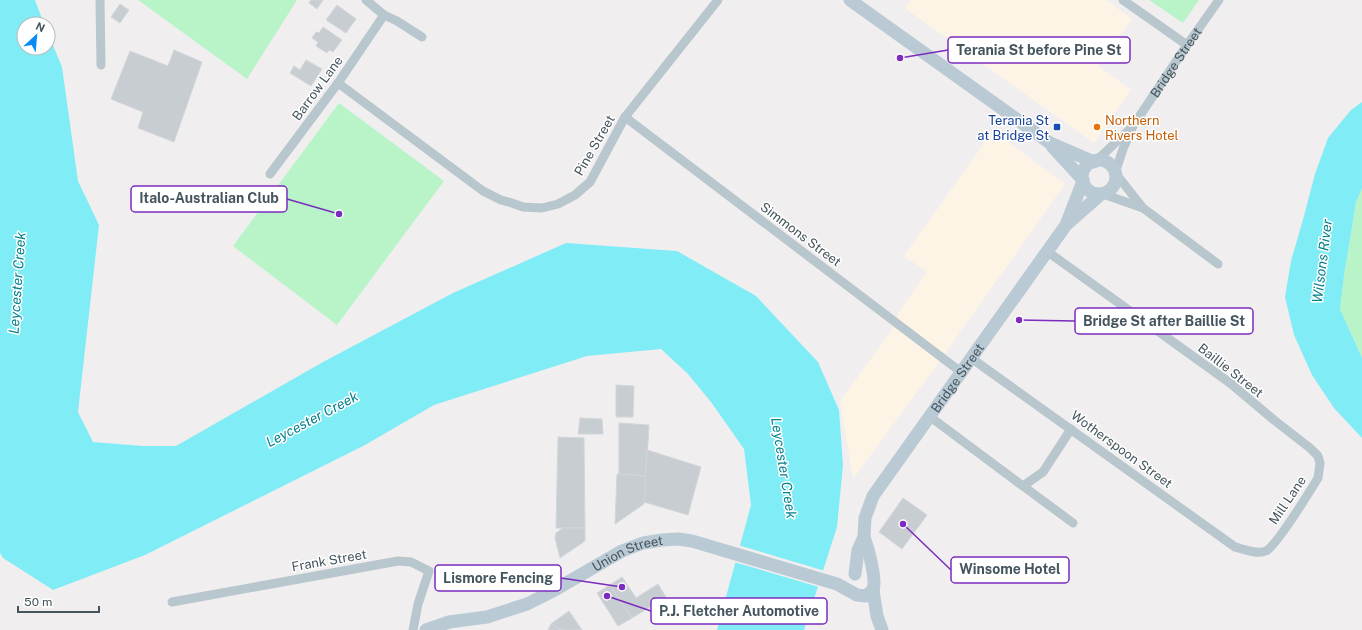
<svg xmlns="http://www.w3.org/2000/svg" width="1362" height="630" font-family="'Public Sans',sans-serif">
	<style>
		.commercial { fill: #fef4e6 }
		.green { fill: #b8f4c8 }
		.water { fill: #80ecf5 }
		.pier { fill: #f1eeef }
		.building { fill: #c8cdd2; stroke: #d2d6db }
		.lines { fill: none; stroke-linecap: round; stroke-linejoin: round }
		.minor { stroke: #b8c6cd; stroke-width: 9 }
		.secondary { stroke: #bacad5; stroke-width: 13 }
		.transit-dot { fill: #1a4fb4; stroke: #fff; stroke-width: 1.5 }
		.food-dot { fill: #e8710a; stroke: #fff; stroke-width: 1.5 }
		.labels { text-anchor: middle; stroke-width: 3; stroke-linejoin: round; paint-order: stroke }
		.street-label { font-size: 13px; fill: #45555e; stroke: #fff }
		.transit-label { font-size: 13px; fill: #164399; stroke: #fff; text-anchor: end }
		.food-label { font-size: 13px; fill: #c56008; stroke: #fff; text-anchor: start }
		.water-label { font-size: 14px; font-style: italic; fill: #04818d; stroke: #fff }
		.leader { fill: none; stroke: #7b2cbf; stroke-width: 1.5 }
		.callout-dot { fill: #7b2cbf; stroke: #fff; stroke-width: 1.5 }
		.callout { fill: #fff; stroke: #7b2cbf; stroke-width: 1.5 }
		.callout-label { font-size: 14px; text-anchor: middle; font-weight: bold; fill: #45555e }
	</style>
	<rect width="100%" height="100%" fill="#f1eeef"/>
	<g class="commercial">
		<polygon points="911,0 1106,0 1132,19 1098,66 1131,90 1094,143 905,8"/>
		<polygon points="993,131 1065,184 937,365 853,479 840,401 892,330 899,312 927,272 904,256"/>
	</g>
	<g class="green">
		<polygon points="138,0 297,0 247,79"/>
		<polygon points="1149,0 1199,0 1183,23"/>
		<polygon points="339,103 444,181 337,325 233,246"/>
		<polygon points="1362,188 1362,358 1340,309 1344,276 1356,202"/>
	</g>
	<g class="water">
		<polygon points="0,0 35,0 44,24 24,24 24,48 48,48 48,33 62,67 78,181 99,225 78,412 93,442 142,446 176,446 323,362 453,293 566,243 677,251 756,296 818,362 839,410 843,465 837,527 804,630 717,630 751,505 744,449 711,402 688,374 661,349 587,356 434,405 365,445 145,555 53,590 3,558 0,553"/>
		<polygon points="1362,102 1362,188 1356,202 1344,276 1340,309 1362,358 1362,438 1334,408 1312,375 1294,335 1285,297 1291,261 1304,216 1315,174 1328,138 1351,110"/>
	</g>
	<polygon class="pier" points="738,545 825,571 819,587 734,562"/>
	<g class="building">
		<polygon points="311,0 323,0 317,9 309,3"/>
		<polygon points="120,4 129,10 120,23 111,17"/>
		<polygon points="337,5 356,19 346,33 326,20"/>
		<polygon points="323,27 342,40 333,52 329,50 327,53 316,46 318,42 312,38 316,32 319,33"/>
		<polygon points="174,50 202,62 174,142 138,128 143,112 111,99 130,51 168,66"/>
		<polygon points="306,60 322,69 311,86 290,73 294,66 300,70"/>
		<polygon points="616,385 634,386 633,417 616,417"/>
		<polygon points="580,418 602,419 603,434 578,434"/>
		<polygon points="619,423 649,425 646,476 619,474"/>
		<polygon points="558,437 584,438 585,528 556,528"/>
		<polygon points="647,450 701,467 688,515 644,502"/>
		<polygon points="617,474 646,476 644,504 615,524"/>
		<polygon points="903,498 927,515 902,549 879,532"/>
		<polygon points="563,528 585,528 585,541 560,558 555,538 556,533"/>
		<polygon points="622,577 636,598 658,584 666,597 632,618 610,585"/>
		<polygon points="610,585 632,618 618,626 597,593"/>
		<polygon points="569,611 582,630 563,630 551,624"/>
		<polygon points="551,624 563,630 548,630"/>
	</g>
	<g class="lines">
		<g class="minor">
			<polyline points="100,0 101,65"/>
			<polyline points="366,0 384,15 397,21 422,37"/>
			<polyline points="1123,0 1187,45"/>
			<polyline points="338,83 483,191 501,200 512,203 523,207 542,208 558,204 575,195 590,182 625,117 718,0"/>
			<polyline points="625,117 961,372"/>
			<polyline points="1096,161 1130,129"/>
			<path id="s1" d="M1115 173 1123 149 1133 126 1187 45 1219 0"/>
			<polyline points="270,174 338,83 384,15"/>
			<polyline points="1116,174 1143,208 1218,264"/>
			<polyline points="1103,194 1143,208"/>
			<path d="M971 358 1235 547C1244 549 1257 555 1266 551 1276 546 1310 491 1318 478L1320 463 1318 456 1310 448 1274 420 1230 383 1048 252"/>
			<polyline points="929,416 1023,486 1043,472 1071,429"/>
			<polyline points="1023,486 1073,523"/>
			<polyline points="172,602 398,561 411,562 429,571 418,604 413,630"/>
		</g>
		<g class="secondary">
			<polyline points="850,0 1050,143 1094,162"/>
			<polyline points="1052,146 1083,180"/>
			<circle cx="1099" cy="177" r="17"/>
			<polyline points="1068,223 1101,194"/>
			<path id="s2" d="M855 574 858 550 864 537 865 518 873 496 1066 225 1083 181"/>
			<polyline points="873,590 877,616 882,630"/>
			<path id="s3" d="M426 630 449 622 487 617 527 604 551 592 622 551 643 543 662 540 678 539 692 541 837 584 857 595 866 596 873 590C877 579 868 548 864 537"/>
		</g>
	</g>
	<rect class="transit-dot" x="1053" y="123" width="8" height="8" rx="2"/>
	<circle class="food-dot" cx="1097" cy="127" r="4"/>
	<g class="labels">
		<g class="street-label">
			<text dy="5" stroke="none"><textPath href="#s1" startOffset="127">Bridge Street</textPath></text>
			<text transform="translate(317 88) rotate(-54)" y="5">Barrow Lane</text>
			<text transform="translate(594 145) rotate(-60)" y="5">Pine Street</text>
			<text transform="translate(801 234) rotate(37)" y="5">Simmons Street</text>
			<text transform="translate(1231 370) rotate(38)" y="5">Baillie Street</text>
			<text dy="5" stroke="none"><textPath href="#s2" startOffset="226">Bridge Street</textPath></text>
			<text transform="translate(1122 449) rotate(36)" y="5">Wotherspoon Street</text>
			<text transform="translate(1287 500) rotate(-56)" y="5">Mill Lane</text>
			<text dy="5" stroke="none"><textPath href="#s3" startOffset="218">Union Street</textPath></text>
			<text transform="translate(329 560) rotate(-10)" y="5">Frank Street</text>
		</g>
		<g class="transit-label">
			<text x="1049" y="125">Terania St<tspan x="1049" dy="15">at Bridge St</tspan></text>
		</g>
		<g class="food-label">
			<text x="1105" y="125">Northern<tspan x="1105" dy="15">Rivers Hotel</tspan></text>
		</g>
		<g class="water-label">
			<text transform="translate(1322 261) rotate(-83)" y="5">Wilsons River</text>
			<text transform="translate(17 283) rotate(-86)" y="5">Leycester Creek</text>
			<text transform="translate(312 419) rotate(-28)" y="5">Leycester Creek</text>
			<text transform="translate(784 468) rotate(81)" y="5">Leycester Creek</text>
		</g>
	</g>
	<path class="leader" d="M900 58L948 50M339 214L287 199M1019 320L1075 321M903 524L951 570M622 587L561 578M607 596L651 611"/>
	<g class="callout-dot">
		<circle cx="900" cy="58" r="4"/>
		<circle cx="339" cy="214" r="4"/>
		<circle cx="1019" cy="320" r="4"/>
		<circle cx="903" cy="524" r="4"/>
		<circle cx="622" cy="587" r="4"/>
		<circle cx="607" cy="596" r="4"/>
	</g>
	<g class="callout">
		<rect x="948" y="37" width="182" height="26" rx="4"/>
		<rect x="131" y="186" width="156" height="26" rx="4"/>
		<rect x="1075" y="308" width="178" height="26" rx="4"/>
		<rect x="951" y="557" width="118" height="26" rx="4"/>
		<rect x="435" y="565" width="126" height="26" rx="4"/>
		<rect x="651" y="598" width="176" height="26" rx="4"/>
	</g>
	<g class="callout-label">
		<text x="1039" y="55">Terania St before Pine St</text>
		<text x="209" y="203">Italo-Australian Club</text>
		<text x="1164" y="326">Bridge St after Baillie St</text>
		<text x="1010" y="574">Winsome Hotel</text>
		<text x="498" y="583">Lismore Fencing</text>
		<text x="739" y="616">P.J. Fletcher Automotive</text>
	</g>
	<g transform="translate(36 36) rotate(26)"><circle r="19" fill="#ffffff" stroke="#b5bbbf"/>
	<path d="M0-3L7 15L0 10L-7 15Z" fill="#068cf4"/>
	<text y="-6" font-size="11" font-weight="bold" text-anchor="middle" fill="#45555e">N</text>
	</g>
	<path d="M18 606v6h81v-6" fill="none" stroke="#45555e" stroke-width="2"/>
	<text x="24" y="606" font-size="12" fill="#45555e" stroke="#ffffff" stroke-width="3" paint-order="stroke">50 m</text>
</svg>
